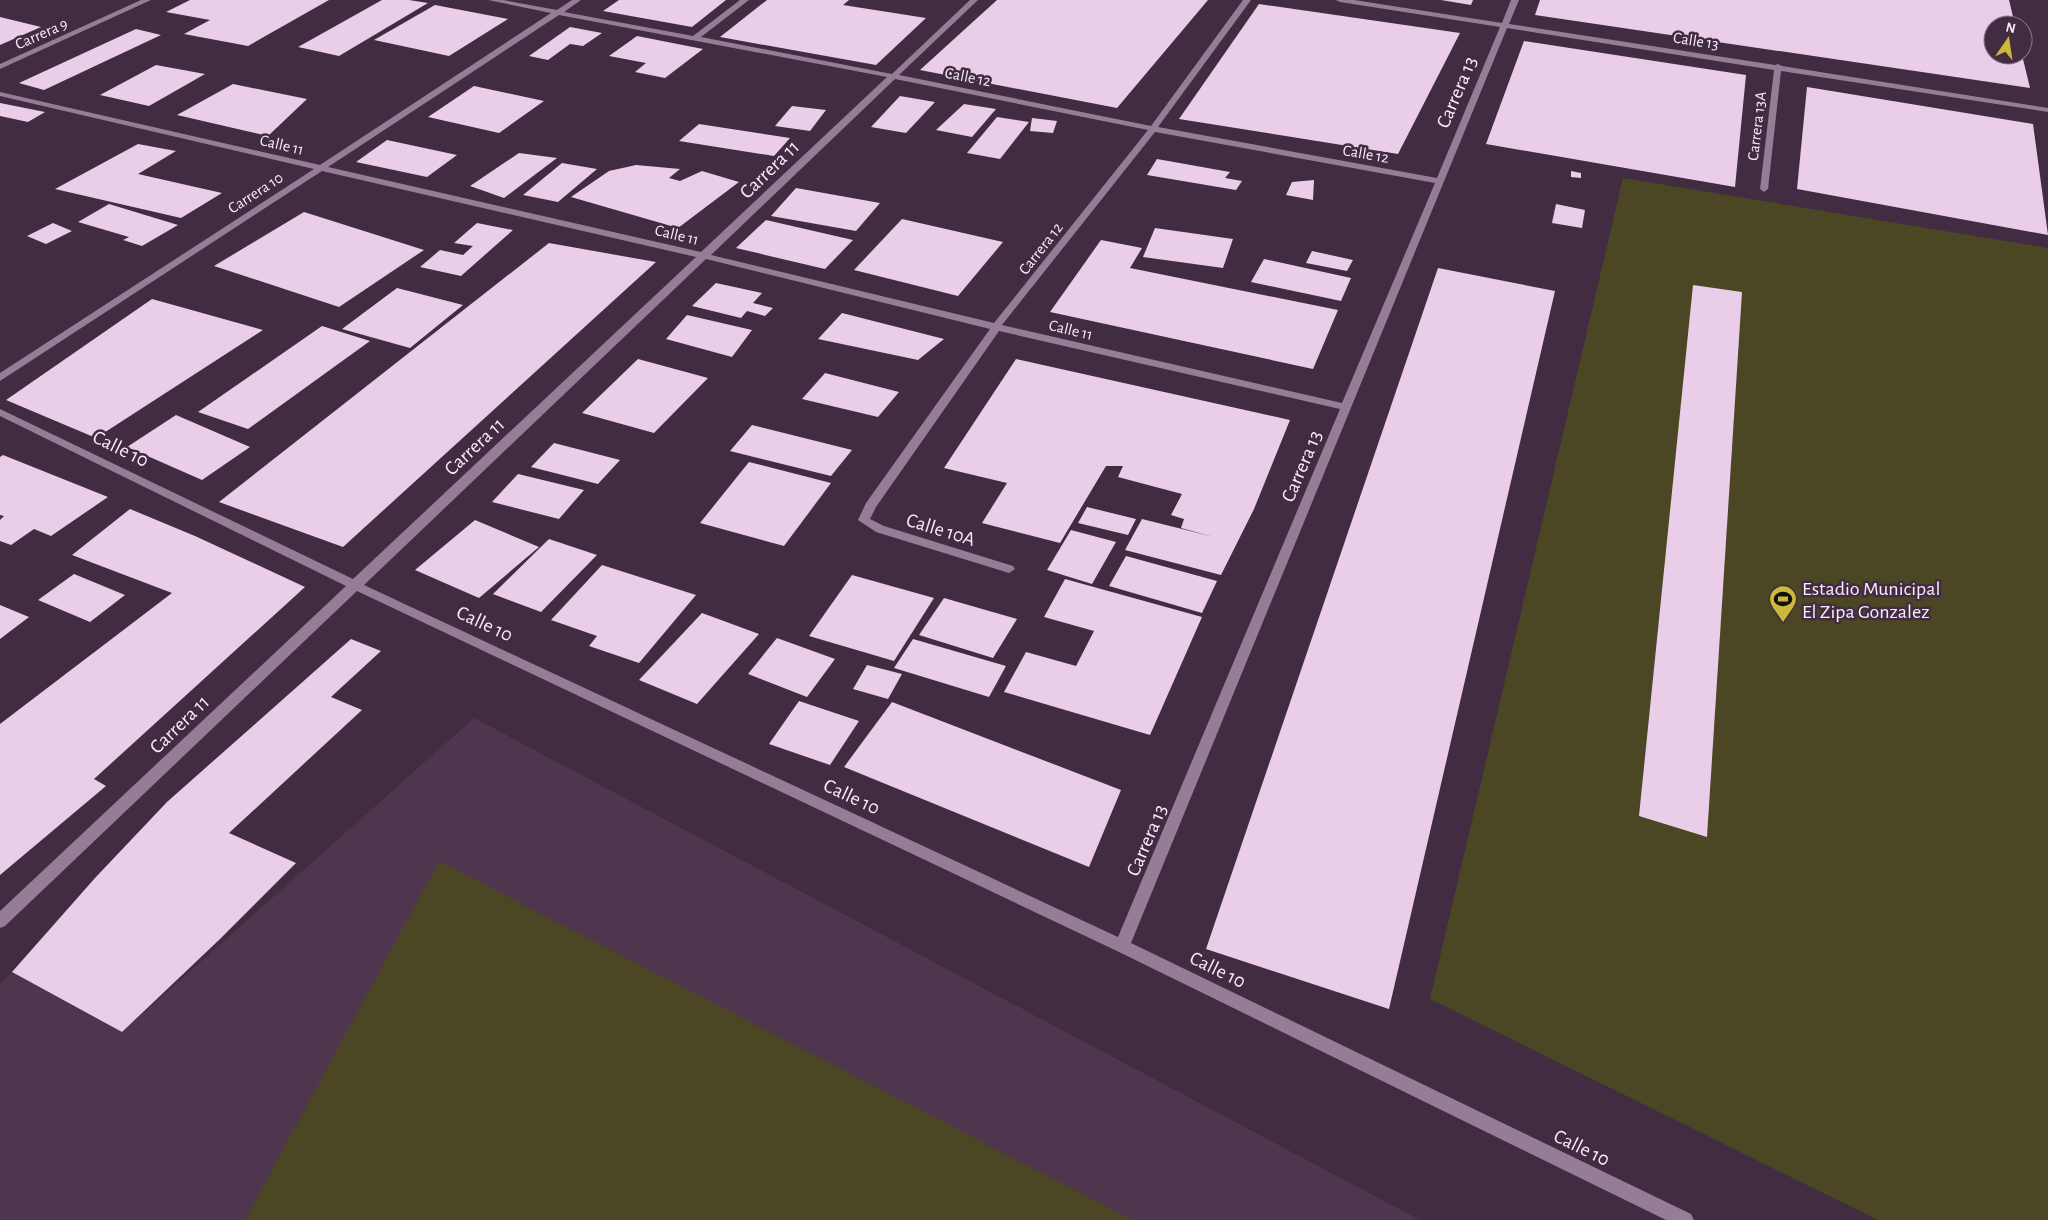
<svg xmlns="http://www.w3.org/2000/svg" width="2048" height="1220" font-family="'Alegreya Sans',sans-serif">
	<style>
		.built { fill: #50354f }
		.green { fill: #4b4623 }
		.building { fill: #eacee9 }
		.lines { fill: none; stroke-linecap: round; stroke-linejoin: round }
		.minor { fill: #967c96; fill-rule: evenodd }
		.labels { text-anchor: middle; stroke-width: 5; stroke-linejoin: round; paint-order: stroke }
		.far-street-label { font-size: 16px; fill: #fbecfa; stroke: #422c42 }
		.street-label { font-size: 20px; fill: #fbecfa; stroke: #422c42 }
		.poi-label { font-size: 20px; fill: #fbecfa; stroke: #422c42; text-anchor: start }
	</style>
	<rect width="100%" height="100%" fill="#422c42"/>
	<polygon class="built" points="474,718 1420,1220 0,1220 0,984 12,972 122,1032"/>
	<g class="green">
		<polygon points="1623,178 2048,248 2048,1220 1878,1220 1430,999"/>
		<polygon points="439,861 1133,1220 245,1220"/>
	</g>
	<g class="building">
		<polygon points="190,0 329,0 248,46 184,34 210,20 166,12"/>
		<polygon points="382,0 409,0 428,3 339,56 298,47"/>
		<polygon points="619,0 726,0 692,27 603,11"/>
		<polygon points="767,0 849,0 843,5 926,18 876,65 720,37"/>
		<polygon points="997,0 1208,0 1117,108 920,70"/>
		<polygon points="1441,0 1473,0 1471,5"/>
		<polygon points="1540,0 2009,0 2015,25 1993,25 1993,55 2022,55 2030,88 1535,15"/>
		<polygon points="1259,4 1460,33 1398,154 1179,119"/>
		<polygon points="435,5 508,19 449,56 374,40"/>
		<polygon points="0,17 41,27 0,45"/>
		<polygon points="570,27 602,33 583,46 570,44 548,60 529,56"/>
		<polygon points="136,29 161,35 44,90 19,83"/>
		<polygon points="637,36 703,49 665,78 635,72 646,63 609,56"/>
		<polygon points="1524,41 1746,75 1735,187 1486,144"/>
		<polygon points="156,65 205,74 149,106 100,95"/>
		<polygon points="233,84 307,99 268,136 177,115"/>
		<polygon points="474,86 544,101 499,133 428,117"/>
		<polygon points="1807,87 2033,124 2048,235 1797,189"/>
		<polygon points="900,96 935,102 906,133 871,127"/>
		<polygon points="0,103 45,112 28,122 0,116"/>
		<polygon points="964,104 996,109 972,137 936,130"/>
		<polygon points="792,106 826,110 810,131 775,126"/>
		<polygon points="997,117 1029,122 1000,159 967,153"/>
		<polygon points="1032,118 1057,121 1053,133 1030,131"/>
		<polygon points="699,124 790,138 774,156 679,141"/>
		<polygon points="387,140 457,155 427,177 356,162"/>
		<polygon points="138,144 176,151 138,174 222,193 181,218 55,189"/>
		<polygon points="519,153 557,158 504,198 470,186"/>
		<polygon points="1157,159 1230,172 1225,178 1242,181 1236,190 1147,175"/>
		<polygon points="562,163 597,169 558,202 523,195"/>
		<polygon points="636,165 680,169 669,178 680,181 702,171 739,182 678,228 571,197 609,171"/>
		<polygon points="1571,171 1581,173 1581,178 1571,177"/>
		<polygon points="1314,180 1313,200 1286,195 1292,182"/>
		<polygon points="796,188 880,203 856,231 771,216"/>
		<polygon points="109,204 178,225 142,246 123,240 129,237 78,222"/>
		<polygon points="1556,204 1585,210 1582,228 1552,223"/>
		<polygon points="304,212 424,250 339,307 214,266"/>
		<polygon points="902,219 1003,242 958,296 854,270"/>
		<polygon points="766,220 853,240 825,269 736,248"/>
		<polygon points="53,223 72,231 46,244 27,236"/>
		<polygon points="477,223 513,230 461,276 420,267 440,250 463,255 473,246 454,243"/>
		<polygon points="1155,228 1233,239 1223,268 1143,257"/>
		<polygon points="1101,240 1142,248 1130,268 1338,310 1313,369 1050,312"/>
		<polygon points="549,243 656,262 343,547 219,502"/>
		<polygon points="1312,251 1353,260 1347,271 1306,263"/>
		<polygon points="1264,259 1351,278 1341,301 1251,282"/>
		<polygon points="1438,268 1555,291 1389,1009 1206,949"/>
		<polygon points="716,283 762,293 753,303 773,308 765,316 747,311 741,318 692,306"/>
		<polygon points="1693,285 1742,292 1707,837 1639,816"/>
		<polygon points="397,288 463,305 410,348 342,329"/>
		<polygon points="152,299 263,330 96,438 6,400"/>
		<polygon points="842,313 944,339 918,360 818,339"/>
		<polygon points="687,315 752,330 732,357 666,339"/>
		<polygon points="322,326 370,341 248,429 198,412"/>
		<polygon points="638,359 708,378 654,433 582,413"/>
		<polygon points="1016,359 1290,420 1254,509 1221,575 1125,550 1142,519 1214,537 1181,528 1184,519 1171,515 1182,494 1118,477 1123,466 1106,466 1060,543 982,523 1007,483 944,468"/>
		<polygon points="825,373 899,392 878,417 802,399"/>
		<polygon points="176,415 250,447 202,480 127,447"/>
		<polygon points="752,425 852,450 831,476 730,451"/>
		<polygon points="554,443 620,460 598,484 531,467"/>
		<polygon points="3,455 108,497 51,536 34,529 11,545 0,541 0,520 4,516 0,515 0,457"/>
		<polygon points="749,462 831,483 784,546 700,523"/>
		<polygon points="518,474 584,490 559,519 492,502"/>
		<polygon points="1087,507 1136,519 1128,535 1078,523"/>
		<polygon points="130,509 195,536 305,587 94,779 106,786 0,875 0,724 172,593 72,555"/>
		<polygon points="475,520 539,547 479,598 415,570"/>
		<polygon points="1071,530 1116,542 1092,584 1047,570"/>
		<polygon points="549,539 597,555 541,612 493,594"/>
		<polygon points="1126,556 1217,581 1202,613 1109,586"/>
		<polygon points="602,565 696,595 639,663 589,646 597,636 551,620"/>
		<polygon points="74,574 125,595 90,622 38,600"/>
		<polygon points="852,575 934,598 894,661 809,636"/>
		<polygon points="1065,579 1202,617 1150,735 1004,692 1026,652 1076,666 1094,631 1044,617"/>
		<polygon points="944,598 1017,619 993,658 919,635"/>
		<polygon points="0,605 29,617 0,639"/>
		<polygon points="702,613 759,634 697,704 639,680"/>
		<polygon points="777,638 835,659 807,697 748,674"/>
		<polygon points="351,639 381,651 331,697 362,710 229,833 296,863 220,939 122,1032 12,972 95,878 167,802"/>
		<polygon points="913,639 1006,666 989,697 894,668"/>
		<polygon points="867,665 902,674 888,699 853,689"/>
		<polygon points="799,701 859,721 830,765 769,744"/>
		<polygon points="892,702 1121,790 1089,867 844,767"/>
	</g>
	<g class="lines">
		<g class="minor">
			<polygon points="141,0 151,0 0,69 0,64"/>
			<path d="M488 0H503L557 10 572 0H581L564 12 693 36 740 0H749L701 37 892 74 970 0H978L899 75 1151 126 1243 0H1251L1158 127 1437 178 1500 27 1340 2 1336 0H1354L1502 23 1511 0H1519L1509 24 1775 65 1778 64 1782 66 2048 108V112L1781 71 1768 189 1764 192 1760 189 1774 70 1507 28 1131 943 1691 1214 1694 1220H1666L1117 951 357 591 5 926 0 928V911L346 586 0 416V409L353 579 696 257 322 171 0 381V373L314 169 0 96V92L320 165 551 13ZM559 15 887 77 701 252 328 167ZM895 79 1148 130 994 323 711 255ZM1155 132 1435 183 1342 403 1002 325ZM706 259 990 329 866 503 858 520 876 532 1009 573 1015 569 1013 566 884 526 870 519 876 507 999 331 1340 409 1118 937 364 585Z"/>
		</g>
	</g>
	<defs>
		<g id="stadium-pin" transform="scale(1.4375)"><path d="M0 17L-7.5 6A9.5 9.5 0 1 1 7.5 6Z" fill="#ccb939" stroke="#422c42"/><path d="M0-5a6.5 5 0 1 0 0 10a6.5 5 0 1 0 0-10ZM-3.5-1.8h7v3.6h-7Z" fill="#111"/></g>
	</defs>
	<g fill-rule="evenodd">
		<use href="#stadium-pin" x="1783" y="599"/>
	</g>
	<g class="labels">
		<g class="far-street-label">
			<text transform="translate(41 33) rotate(-24)" y="6">Carrera 9</text>
			<text transform="translate(1696 40) rotate(9)" y="6">Calle 13</text>
			<text transform="translate(968 76) rotate(11)" y="6">Calle 12</text>
			<text transform="translate(1756 126) rotate(-83)" y="6">Carrera 13A</text>
			<text transform="translate(282 144) rotate(13)" y="6">Calle 11</text>
			<text transform="translate(1366 153) rotate(10)" y="6">Calle 12</text>
			<text transform="translate(255 192) rotate(-33)" y="6">Carrera 10</text>
			<text transform="translate(677 234) rotate(13)" y="6">Calle 11</text>
			<text transform="translate(1040 248) rotate(-52)" y="6">Carrera 12</text>
			<text transform="translate(1071 329) rotate(13)" y="6">Calle 11</text>
		</g>
		<g class="street-label">
			<text transform="translate(1456 92) rotate(-67)" y="7">Carrera 13</text>
			<text transform="translate(769 169) rotate(-44)" y="7">Carrera 11</text>
			<text transform="translate(474 446) rotate(-43)" y="7">Carrera 11</text>
			<text transform="translate(121 448) rotate(26)" y="7">Calle 10</text>
			<text transform="translate(1301 466) rotate(-67)" y="7">Carrera 13</text>
			<text transform="translate(941 529) rotate(17)" y="7">Calle 10A</text>
			<text transform="translate(485 623) rotate(25)" y="7">Calle 10</text>
			<text transform="translate(179 724) rotate(-44)" y="7">Carrera 11</text>
			<text transform="translate(852 796) rotate(25)" y="7">Calle 10</text>
			<text transform="translate(1146 840) rotate(-67)" y="7">Carrera 13</text>
			<text transform="translate(1218 969) rotate(26)" y="7">Calle 10</text>
			<text transform="translate(1582 1147) rotate(26)" y="7">Calle 10</text>
		</g>
		<g class="poi-label">
			<text x="1802" y="595">Estadio Municipal<tspan x="1802" dy="23">El Zipa Gonzalez</tspan></text>
		</g>
	</g>
	<g transform="translate(2008 40) rotate(13)"><circle r="24" fill="#422c42" stroke="#8c798c"/>
	<path d="M0-4L9 19L0 12L-9 19Z" fill="#ccb939"/>
	<text y="-8" font-size="14" font-weight="bold" text-anchor="middle" fill="#fbecfa">N</text>
	</g>
</svg>
